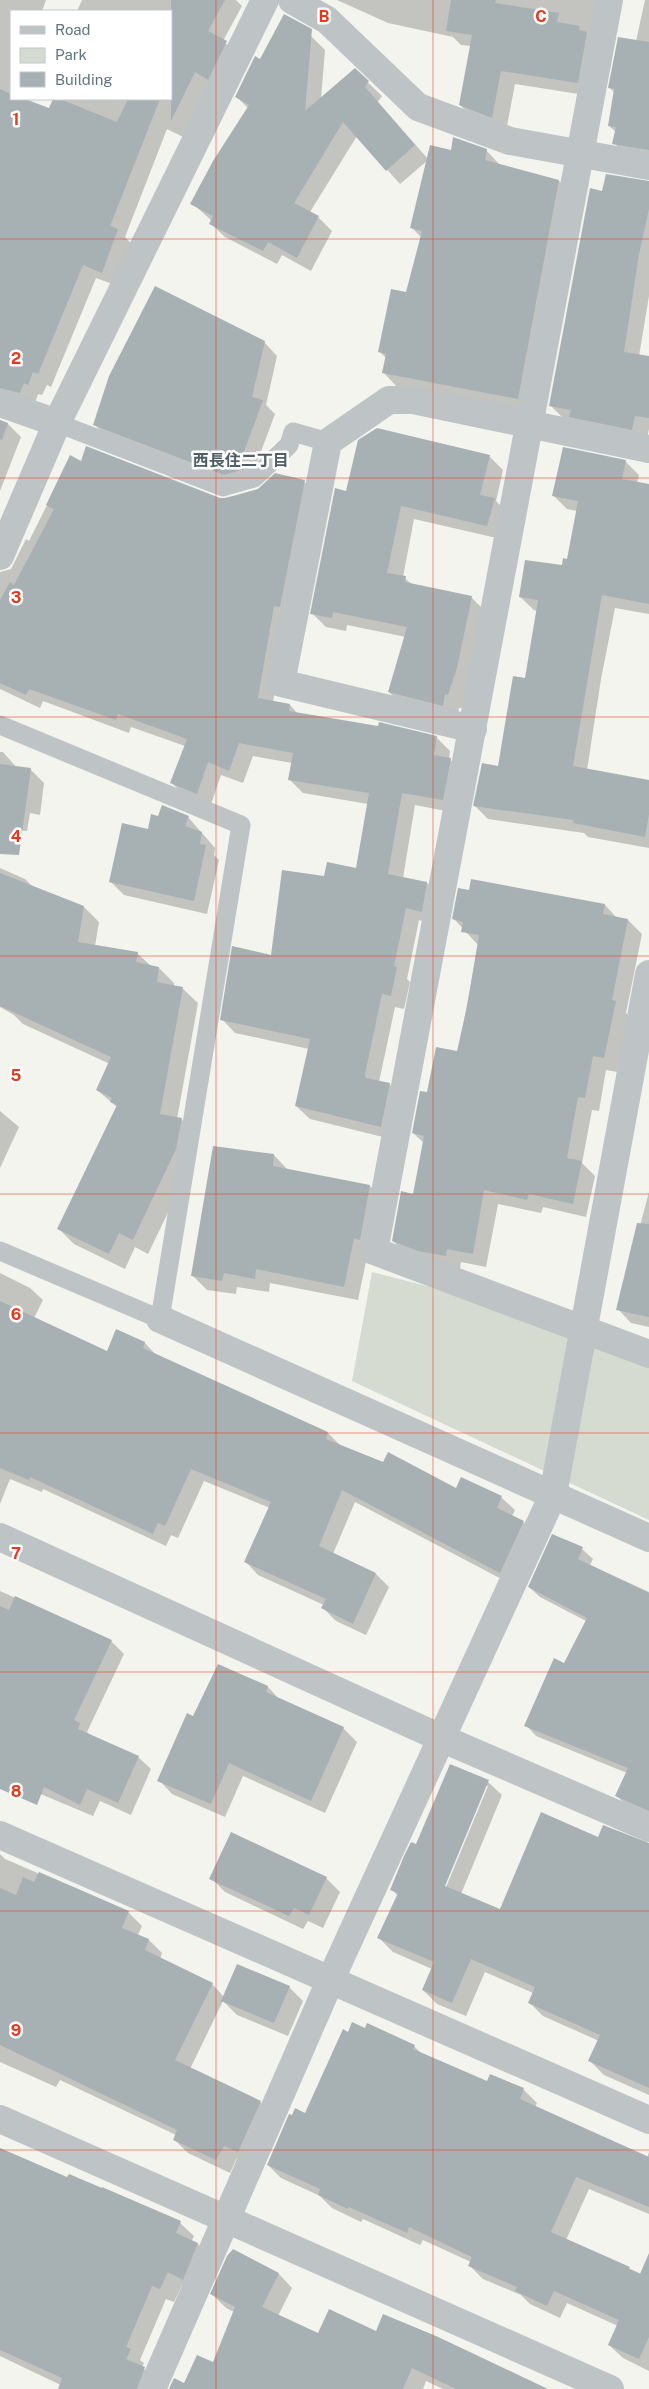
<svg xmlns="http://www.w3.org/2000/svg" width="649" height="2389" font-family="'Public Sans','Noto Sans JP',sans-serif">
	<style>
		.green { fill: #d5dbd0 }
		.shadow { fill: #0003; fill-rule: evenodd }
		.building { fill: #a7b1b4 }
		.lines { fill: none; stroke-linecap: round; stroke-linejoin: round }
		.lane { stroke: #bec4c6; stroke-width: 19 }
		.street { stroke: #bec4c6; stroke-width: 28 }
		.grid { fill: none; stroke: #ea3619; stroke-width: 1; stroke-opacity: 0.55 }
		.labels { text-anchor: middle; stroke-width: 5; stroke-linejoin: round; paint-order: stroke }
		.neighbourhood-label { font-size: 16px; font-weight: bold; fill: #505f67; stroke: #fff }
		.grid-label { font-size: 16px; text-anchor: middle; font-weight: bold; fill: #ea3619; stroke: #fff; stroke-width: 5; stroke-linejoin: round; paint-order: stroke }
	</style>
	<rect width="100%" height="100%" fill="#f4f4ef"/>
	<polygon class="green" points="372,1272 446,1291 649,1363 649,1520 352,1381"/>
	<g class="shadow">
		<polygon points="0,0 46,0 42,11 11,11 11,96 0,92"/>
		<polygon points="82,0 236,0 242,6 223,41 240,56 183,137 167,129 125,237 131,243 115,285 96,278 51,387 47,385 42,395 38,394 34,406 0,409 0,190 16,195 54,99 171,99 171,11 77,11"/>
		<polygon points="337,0 600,0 591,96 515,84 506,131 474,119 460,105 471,46 461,45 453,37 388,23"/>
		<polygon points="645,0 649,0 649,162 628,157 614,143 616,132 609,126 615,93 610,88 636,41"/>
		<polygon points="311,36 325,50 321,99 355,70 382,96 378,102 428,159 452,152 486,150 500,165 559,181 572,195 532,412 397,387 384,373 387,359 379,351 407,294 422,238 412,228 428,160 400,184 357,136 310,212 318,217 332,231 311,271 282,255 277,264 225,237 211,224 212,221 192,203 248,108 236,96 260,61"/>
		<polygon points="649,182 649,296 639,356 649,357 649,429 646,443 564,419 550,405 603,193"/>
		<polygon points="264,342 277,356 266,405 275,414 253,473 238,488 108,438 94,424"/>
		<polygon points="0,420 8,424 21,437 0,491"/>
		<polygon points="489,456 503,470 496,501 508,513 501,539 414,519 403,577 413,585 471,597 485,611 470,682 462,708 459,708 457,719 403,706 389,692 406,637 347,625 346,631 326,627 312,613 347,492"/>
		<polygon points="71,457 82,463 219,499 304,482 318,495 288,619 273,702 290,705 298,714 437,738 450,751 449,759 464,773 456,813 415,805 403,878 427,883 440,896 435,925 419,920 407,979 410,982 404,1009 395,1007 379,1082 389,1084 403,1098 395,1140 310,1119 296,1106 309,1049 235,1033 222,1019 272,957 325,877 357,869 368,804 303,793 289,779 292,763 253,756 243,783 221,775 210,807 185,797 172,783 185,746 131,727 129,733 43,701 40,708 0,689 0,572 11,569 26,539 29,541"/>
		<polygon points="625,461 639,475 637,483 649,485 649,614 615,608 601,679 587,770 649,782 649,848 588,837 584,833 488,819 475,806 499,768 526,679 537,611 534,610 520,597 563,567 568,560 577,511 567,509 553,495"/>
		<polygon points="0,752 3,752 17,768 30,769 44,783 40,815 30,813 27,831 0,828"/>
		<polygon points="188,817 215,848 214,855 219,860 207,914 124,895 111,882 159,818"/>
		<polygon points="0,868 25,879 33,887 84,907 99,922 95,946 137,953 151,966 159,968 174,983 174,987 182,988 198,1003 177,1119 181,1119 196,1135 191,1165 148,1254 135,1247 125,1269 74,1244 59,1229 118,1108 97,1090 110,1064 23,1024 14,1015 0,1007"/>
		<polygon points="605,905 617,918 628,920 642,934 626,1013 629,1016 617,1072 606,1070 599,1111 592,1110 582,1163 595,1176 586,1217 543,1207 541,1213 498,1204 486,1267 461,1262 460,1269 407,1255 393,1241 414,1195 424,1143 413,1133 428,1094 458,1053 478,945 454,919"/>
		<polygon points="0,1111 19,1127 0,1168"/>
		<polygon points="274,1155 288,1170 370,1186 384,1200 368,1252 358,1300 270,1283 269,1292 237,1287 236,1294 207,1290 193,1276"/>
		<polygon points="649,1192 649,1327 631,1323 618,1309"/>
		<polygon points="0,1273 30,1288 43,1300 34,1318 107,1353 117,1331 145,1343 158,1357 328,1433 341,1446 456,1490 462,1478 502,1498 515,1510 512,1516 523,1522 536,1534 513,1585 355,1502 333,1554 376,1574 389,1587 366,1635 336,1621 323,1608 324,1605 258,1575 246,1562 270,1508 204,1481 178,1538 171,1535 166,1546 43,1489 42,1492 10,1479 0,1504"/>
		<polygon points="553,1535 582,1549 593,1559 590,1565 649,1592 649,1816 627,1806 617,1796 627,1773 536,1736 526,1725 565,1664 586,1621 540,1597 529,1587"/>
		<polygon points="0,1591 111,1641 124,1654 87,1732 91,1736 138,1757 151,1769 131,1815 100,1801 93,1816 0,1777"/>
		<polygon points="268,1687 280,1700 343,1728 357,1742 325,1813 243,1776 225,1817 172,1794 159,1780 194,1718"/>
		<path d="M488 1782 502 1795 461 1894 501 1911 649 1863V2095L604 2075 590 2061 599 2041 543 2016 529 2002 533 1993 485 1972 466 2016 437 2004 423 1990 432 1969 393 1952 379 1938 398 1896 392 1890 416 1846ZM485 1786H488L444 1892 441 1891Z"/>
		<polygon points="0,1854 5,1859 128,1912 142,1926 138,1935 149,1940 162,1953 160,1959 212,1984 224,1997 289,1987 303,2001 288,2036 237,2015 223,2001 190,2069 260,2102 273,2115 252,2165 237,2158 230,2173 188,2153 174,2139 176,2135 60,2080 56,2087 0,2062"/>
		<polygon points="211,1878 326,1878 340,1892 323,1928 308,1921 303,1929 225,1892"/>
		<polygon points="414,2046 423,2055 488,2083 491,2076 524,2090 537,2103 535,2107 647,2158 649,2152 649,2214 589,2189 566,2240 646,2276 649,2269 649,2371 623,2358 609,2345 618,2326 567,2303 560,2318 530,2304 521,2295 483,2279 469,2265 471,2262 423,2240 420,2245 363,2219 361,2222 332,2208 320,2196 281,2178 268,2165 306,2114"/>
		<polygon points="0,2150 68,2179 180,2223 194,2236 191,2242 198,2244 211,2258 196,2293 182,2285 174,2302 166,2299 140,2360 144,2363 142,2367 158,2382 155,2389 69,2389 0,2356"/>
		<polygon points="233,2250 279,2274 292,2288 278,2316 319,2335 377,2332 528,2389 443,2389 426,2381 423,2389 169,2389 184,2384 213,2363 234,2312 226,2308 212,2294"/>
	</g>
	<g class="building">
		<polygon points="171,0 225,0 208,31 227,41 208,80 195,72 171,121"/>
		<polygon points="451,0 496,0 495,3 559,13 557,22 580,26 579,30 587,32 578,83 501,71 492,118 459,105 472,35 446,31"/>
		<polygon points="284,14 312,29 305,111 355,68 369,81 365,87 415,145 386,171 343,122 294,203 319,216 297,258 268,242 263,251 209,224 213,216 190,204 213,161 249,105 235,97 255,56 260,59"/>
		<polygon points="618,37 649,42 649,150 612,144 616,127 608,126 614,89 608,88"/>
		<polygon points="0,89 11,94 11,99 25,99 49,108 53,99 60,99 117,122 128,99 160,99 110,226 118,229 102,273 83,265 38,374 33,372 28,385 24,383 20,393 0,388"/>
		<polygon points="453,137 487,149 485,160 559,180 518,399 382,373 386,354 378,352 391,289 406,292 422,231 410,228 430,145 451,150"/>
		<polygon points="606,174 649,181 649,209 639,254 624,352 649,356 649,418 635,416 632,430 569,417 571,410 549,406 590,188 602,191"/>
		<polygon points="155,286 265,341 252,397 263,400 239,465 248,468 224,475 93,425 109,376"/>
		<polygon points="0,420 8,423 2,440 0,439"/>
		<polygon points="377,428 490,455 480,495 495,498 487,526 401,506 387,573 406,576 405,582 472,596 457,668 448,695 445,694 443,706 388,692 407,627 333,612 332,618 310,614 335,488 346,491 358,440"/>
		<polygon points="86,446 220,498 226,498 258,489 275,473 305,480 280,607 274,606 258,698 290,704 289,711 378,726 379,722 437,736 434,755 451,758 443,800 402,793 388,874 427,882 422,912 406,908 394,966 397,967 391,996 382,994 365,1074 366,1078 390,1083 381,1127 295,1106 310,1039 220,1020 232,946 271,955 282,870 324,876 327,862 356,868 369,793 288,780 293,753 239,743 229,771 208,762 197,794 170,783 187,739 118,714 116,720 29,689 26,695 0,683 0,600 10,582 14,585 54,509 46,505 70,455 81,461"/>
		<polygon points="563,447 626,460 622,479 649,484 649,604 602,595 573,766 649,780 649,814 645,837 573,823 574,820 473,806 482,763 498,766 513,676 525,678 538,600 519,597 525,560 562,565 563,558 567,559 578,501 552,496"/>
		<polygon points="0,764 31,768 19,855 0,854"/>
		<polygon points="162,805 189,816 185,826 202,832 200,844 206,845 194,901 109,882 122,823 148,829 151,814 158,816"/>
		<polygon points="0,873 84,906 78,942 138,952 136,962 159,967 157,982 183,987 160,1114 182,1118 176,1149 133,1240 119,1233 109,1254 57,1229 117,1105 110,1102 112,1098 96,1090 111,1057 0,1006"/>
		<polygon points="471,879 605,904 603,914 628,919 612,1000 616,1001 604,1058 593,1056 585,1098 578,1097 567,1158 582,1161 573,1204 529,1194 527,1200 484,1190 473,1254 447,1249 446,1256 418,1251 392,1241 401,1191 413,1194 424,1136 412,1133 420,1091 427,1092 436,1047 457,1051 467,1007 479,935 461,932 463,922 452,919 458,888 469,890"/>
		<polygon points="213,1146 274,1154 273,1166 370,1185 360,1240 354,1238 344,1287 256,1269 255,1279 224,1273 222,1281 191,1276"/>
		<polygon points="637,1223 649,1224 649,1317 616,1310"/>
		<polygon points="0,1301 107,1351 116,1329 145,1342 143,1348 328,1432 326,1439 383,1462 388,1452 456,1488 461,1477 502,1496 497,1508 524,1521 500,1573 342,1490 319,1546 376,1573 353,1624 321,1608 326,1599 244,1562 271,1502 191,1469 165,1526 158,1523 153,1534 30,1477 29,1480 0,1468"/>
		<polygon points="552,1534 583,1547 578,1559 649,1593 649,1811 615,1796 628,1768 524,1726 554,1658 564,1663 587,1618 528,1587"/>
		<polygon points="15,1596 112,1640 74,1720 80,1723 78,1729 139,1756 118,1803 87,1789 80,1805 44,1787 37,1805 0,1789 0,1606 9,1610"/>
		<polygon points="218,1664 268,1686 266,1692 344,1727 311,1801 229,1763 211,1804 157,1781 187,1713 193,1716"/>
		<polygon points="450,1764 489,1780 445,1886 500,1909 541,1812 598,1837 603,1825 649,1843 649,2088 588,2061 600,2035 528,2003 535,1987 471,1959 452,2003 422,1990 434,1962 377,1938 398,1893 390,1890 404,1856 411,1842 416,1844"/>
		<polygon points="231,1832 327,1877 309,1915 294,1908 289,1916 209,1879"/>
		<polygon points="39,1872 129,1911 122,1928 149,1939 145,1950 213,1983 175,2060 261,2101 238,2152 224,2146 216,2160 173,2140 177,2130 0,2045 0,1888 16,1895 23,1877 34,1882"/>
		<polygon points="237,1964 290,1986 274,2023 221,2001"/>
		<polygon points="352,2022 365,2028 367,2023 415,2045 413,2049 487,2081 490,2074 524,2088 520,2099 649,2157 649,2207 576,2177 551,2232 630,2267 629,2269 640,2274 649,2253 649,2337 639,2359 608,2345 619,2320 554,2291 547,2306 515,2291 517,2287 468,2266 472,2257 409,2227 407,2233 349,2207 348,2209 318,2195 320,2189 267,2165 289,2114 292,2115 295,2108 305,2113 343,2029 348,2032"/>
		<polygon points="0,2148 67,2177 69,2174 102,2188 102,2187 181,2221 176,2233 198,2243 183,2280 168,2272 160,2289 152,2286 126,2347 131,2349 126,2359 145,2367 137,2389 58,2389 62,2378 0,2350"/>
		<polygon points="233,2249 279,2273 262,2307 318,2333 329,2309 376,2331 383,2314 436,2336 548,2389 456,2389 412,2368 403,2389 169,2389 174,2378 184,2383 197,2355 213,2362 235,2307 210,2294 227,2256"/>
	</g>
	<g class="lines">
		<g class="lane">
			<polyline points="57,423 223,487 254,478 289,445 293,432 328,442"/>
			<polyline points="0,725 241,825 160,1319 0,1251"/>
		</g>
		<g class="street">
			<polyline points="292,0 327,20 418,107 510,141 649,166"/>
			<polyline points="609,0 374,1251 649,1354"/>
			<polyline points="0,403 57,423"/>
			<polyline points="0,556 57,423 265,0"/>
			<polyline points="473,729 281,683 328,442 389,400 413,400 649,449"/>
			<polyline points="160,1319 649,1538"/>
			<polyline points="0,1537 441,1738 649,1828"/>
			<polyline points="0,1835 649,2120"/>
			<polyline points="0,2119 610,2389"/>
			<polyline points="152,2389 330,1981 553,1495 649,974"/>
		</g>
	</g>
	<path class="grid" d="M216 0V2389M433 0V2389M0 239H649M0 478H649M0 717H649M0 956H649M0 1194H649M0 1433H649M0 1672H649M0 1911H649M0 2150H649"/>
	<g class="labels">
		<g class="neighbourhood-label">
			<text x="241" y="466">西長住二丁目</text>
		</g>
	</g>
	<g class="grid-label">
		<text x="324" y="22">B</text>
		<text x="541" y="22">C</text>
		<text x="16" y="125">1</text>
		<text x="16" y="364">2</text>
		<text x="16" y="603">3</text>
		<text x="16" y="842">4</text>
		<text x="16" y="1081">5</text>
		<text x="16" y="1320">6</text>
		<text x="16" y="1559">7</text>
		<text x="16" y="1797">8</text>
		<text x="16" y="2036">9</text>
	</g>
	<rect x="10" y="10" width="162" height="90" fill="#ffffff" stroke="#c0c8cd"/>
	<rect x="20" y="26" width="25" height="8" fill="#bec4c6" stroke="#c0c8cd"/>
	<text x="55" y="35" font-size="15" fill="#617682">Road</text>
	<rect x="20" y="48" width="25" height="15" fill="#d5dbd0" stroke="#c0c8cd"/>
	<text x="55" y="60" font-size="15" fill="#617682">Park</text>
	<rect x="20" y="72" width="25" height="15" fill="#a7b1b4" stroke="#c0c8cd"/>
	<text x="55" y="85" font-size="15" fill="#617682">Building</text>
</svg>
